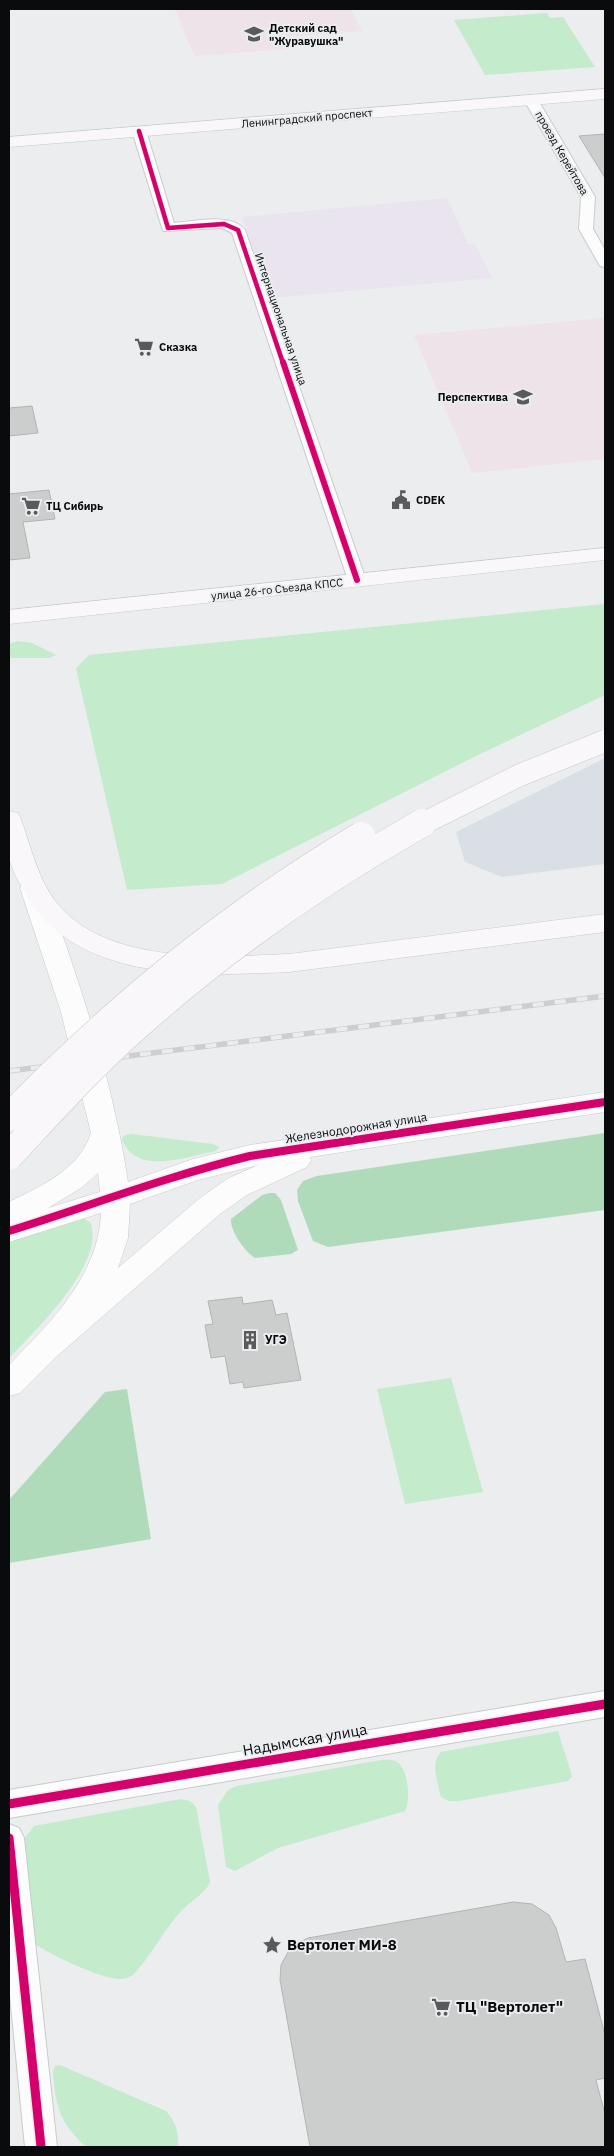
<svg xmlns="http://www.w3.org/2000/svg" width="614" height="2156" font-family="'IBM Plex Sans',sans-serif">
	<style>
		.commercial { fill: #eae4ef }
		.built { fill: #d9dfe4 }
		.education { fill: #efe3ea }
		.green { fill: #c3ebcc }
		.forest { fill: #b0dbba }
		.building { fill: #cccdcd; stroke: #b4b4b5 }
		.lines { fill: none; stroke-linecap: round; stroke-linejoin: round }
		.minor-casing { stroke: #c9cbcb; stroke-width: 2 }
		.tertiary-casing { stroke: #c9cbcb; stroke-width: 1 }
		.secondary-casing { stroke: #c9cbcb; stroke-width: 1 }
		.minor { fill: #fcfcfc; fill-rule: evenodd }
		.tertiary { fill: #fcfcfc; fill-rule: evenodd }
		.secondary { fill: #f9f7f9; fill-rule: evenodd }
		.rail-casing { stroke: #cececf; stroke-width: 5.5 }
		.rail { stroke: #eaedef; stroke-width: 4; stroke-dasharray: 11; stroke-linecap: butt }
		.secondary-bridge-far1-casing { stroke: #c9cbcb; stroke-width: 23; stroke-linecap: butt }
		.secondary-bridge-casing { stroke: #c9cbcb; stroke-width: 29; stroke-linecap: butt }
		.secondary-bridge-far1 { stroke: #f9f7f9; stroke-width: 22 }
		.secondary-bridge { stroke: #f9f7f9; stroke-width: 28 }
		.cycleway-far3-casing { stroke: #eaedef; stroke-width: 6 }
		.cycleway-far2-casing { stroke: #eaedef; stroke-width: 9 }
		.cycleway-far1-casing { stroke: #eaedef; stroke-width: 11 }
		.cycleway-casing { stroke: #eaedef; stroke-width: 12 }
		.cycleway-far3 { stroke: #d6006c; stroke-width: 4.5 }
		.cycleway-far2 { stroke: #d6006c; stroke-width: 6 }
		.cycleway-far1 { stroke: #d6006c; stroke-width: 8 }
		.cycleway { stroke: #d6006c; stroke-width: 9 }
		.labels { text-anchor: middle; stroke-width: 4; stroke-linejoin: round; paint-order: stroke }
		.far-poi-label { font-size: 11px; font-weight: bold; fill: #0a0b0c; stroke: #eaedef; text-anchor: start }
		.far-street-label { font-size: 11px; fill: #0a0b0c; stroke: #eaedef }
		.street-label { font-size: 12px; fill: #0a0b0c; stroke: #eaedef }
		.poi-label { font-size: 12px; font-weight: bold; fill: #0a0b0c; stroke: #eaedef; text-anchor: start }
		.near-street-label { font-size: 15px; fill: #0a0b0c; stroke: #eaedef }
		.near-poi-label { font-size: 15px; font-weight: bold; fill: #0a0b0c; stroke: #eaedef; text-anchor: start }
	</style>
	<rect width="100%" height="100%" fill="#ebedee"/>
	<polygon class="commercial" points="447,198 468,244 475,244 492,278 270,298 242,217"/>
	<polygon class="built" points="605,758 605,864 502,877 465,862 456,832"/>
	<g class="education">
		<polygon points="175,9 351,9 362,31 285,37 289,49 194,56"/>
		<polygon points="605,318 605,459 472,473 414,335"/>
	</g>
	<g class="green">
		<polygon points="547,13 550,18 563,17 595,67 485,75 454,20"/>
		<polygon points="605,604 605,695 476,756 222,884 127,890 76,668 89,655"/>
		<polygon points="17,641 32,643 56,655 49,658 9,658 9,644"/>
		<path d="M132 1134 213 1144 219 1147 216 1151C187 1156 136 1177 122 1139L125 1135Z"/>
		<path d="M83 1218 90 1222C107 1262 35 1331 9 1358V1239Z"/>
		<polygon points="451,1378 483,1492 405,1504 377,1389"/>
		<path d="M558 1731 572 1776 568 1781 459 1801H449L441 1797C438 1783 430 1763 441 1752Z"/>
		<path d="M381 1760C386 1760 392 1759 397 1762 408 1768 411 1801 405 1811L278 1848 235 1871 226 1867 218 1805 228 1790 237 1786Z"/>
		<path d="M181 1799 190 1801 196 1807 210 1882C207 1892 191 1901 183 1909 164 1929 152 1955 133 1975 130 1976 126 1979 122 1979 105 1981 49 1954 35 1944L24 1846 25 1838 34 1826Z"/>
		<path d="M60 2065 166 2111C176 2122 179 2133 178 2147H86C60 2123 55 2106 53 2071L55 2066Z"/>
	</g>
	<g class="forest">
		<polygon points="605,1133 605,1210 328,1247 313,1241 298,1201 297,1190 303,1181 317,1176"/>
		<path d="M270 1193H275L281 1200 298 1250 291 1254 255 1258C245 1252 230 1231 231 1219L262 1195Z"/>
		<polygon points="127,1389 151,1539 9,1563 9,1500 105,1392"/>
	</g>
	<g class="building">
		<polygon points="605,134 605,178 579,136"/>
		<polygon points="32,406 38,433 9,436 9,408"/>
		<polygon points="49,490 55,519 23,522 30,558 9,560 9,494"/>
		<polygon points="242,1297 243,1304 272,1300 276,1315 287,1313 301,1380 244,1388 243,1382 230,1384 225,1356 211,1358 205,1325 213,1324 208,1301"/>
		<polygon points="513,1902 532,1904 549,1915 556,1928 566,1962 585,1959 605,2035 605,2078 596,2080 605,2114 605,2147 310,2147 280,1980 281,1965 288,1952 294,1945 308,1938"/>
	</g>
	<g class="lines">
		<g class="minor-casing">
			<g id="minor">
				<polygon points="531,96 538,100 595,197 593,229 605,250 605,267 600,266 579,229 581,197 524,100"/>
				<path d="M139 127 146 131 174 223C193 222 231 212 245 230L366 580 363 584H351L348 580 232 233 222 228 163 231 132 131Z"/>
				<polygon points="605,1691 605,1717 9,1818 9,1790"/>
				<polygon points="9,1824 19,1828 24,1838 57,2147 25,2147 9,1985"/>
			</g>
		</g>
		<g class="tertiary-casing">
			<path id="tertiary" d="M33 880 42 882 46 888C80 984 113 1081 128 1182L193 1159 250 1145 605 1092V1112L310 1157 311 1160 307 1167 247 1195 220 1214 56 1357 20 1393 9 1396V1365C50 1323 99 1275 101 1213L9 1242V1202C41 1186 79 1170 91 1133L61 1012 20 888 24 882ZM258 1165 227 1179 200 1198 118 1268 128 1238 130 1204 198 1180ZM98 1173 100 1192 48 1208 81 1188Z"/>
		</g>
		<g class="secondary-casing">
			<g id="secondary">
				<polygon points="605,89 605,99 9,147 9,137"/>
				<polygon points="605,548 605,560 9,624 9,610"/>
				<path d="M9 811 18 813 21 819C31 847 38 880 57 903 107 965 218 957 289 954L605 914V932L289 972C199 976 74 983 24 891 18 881 11 868 9 857 6 843 8 825 9 811Z"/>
			</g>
		</g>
		<use href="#minor" class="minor"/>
		<use href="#tertiary" class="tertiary"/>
		<use href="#secondary" class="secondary"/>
		<g class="rail-casing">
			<polyline id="rail" points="9,1071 605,996"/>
		</g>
		<use href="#rail" class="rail"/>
		<g class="secondary-bridge-far1-casing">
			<polyline id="secondary-bridge-far1" points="420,825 520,775 605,741"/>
		</g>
		<g class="secondary-bridge-casing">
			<g id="secondary-bridge">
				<path d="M9 1117C118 1006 227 916 361 836"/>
				<path d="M9 1156C51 1111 92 1065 139 1024 226 947 320 881 422 823"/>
			</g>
		</g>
		<use href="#secondary-bridge-far1" class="secondary-bridge-far1"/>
		<use href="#secondary-bridge" class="secondary-bridge"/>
		<g class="cycleway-far3-casing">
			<polyline id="cycleway-far3" points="139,131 168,228 224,224 238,230 283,363"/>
		</g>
		<g class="cycleway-far2-casing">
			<polyline id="cycleway-far2" points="283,362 357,580"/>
		</g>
		<g class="cycleway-far1-casing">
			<path id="cycleway-far1" d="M9 1231C89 1206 168 1176 250 1156L605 1102"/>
		</g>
		<g class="cycleway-casing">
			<g id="cycleway">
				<polyline points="9,1804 605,1704"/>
				<polyline points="9,1838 41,2147"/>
			</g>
		</g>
		<use href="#cycleway-far3" class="cycleway-far3"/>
		<use href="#cycleway-far2" class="cycleway-far2"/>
		<use href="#cycleway-far1" class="cycleway-far1"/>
		<use href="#cycleway" class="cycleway"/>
	</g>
	<defs>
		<g id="school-bare" transform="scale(1.5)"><path d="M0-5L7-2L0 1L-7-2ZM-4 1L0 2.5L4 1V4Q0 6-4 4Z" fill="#595a5b" stroke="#eaedef" stroke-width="2.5" paint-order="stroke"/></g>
		<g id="supermarket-bare" transform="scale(1.5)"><path d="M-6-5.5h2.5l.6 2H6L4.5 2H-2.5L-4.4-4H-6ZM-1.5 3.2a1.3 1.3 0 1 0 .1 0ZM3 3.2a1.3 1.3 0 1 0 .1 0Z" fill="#595a5b" stroke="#eaedef" stroke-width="2.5" paint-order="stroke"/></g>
		<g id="civic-bare" transform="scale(1.5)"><path d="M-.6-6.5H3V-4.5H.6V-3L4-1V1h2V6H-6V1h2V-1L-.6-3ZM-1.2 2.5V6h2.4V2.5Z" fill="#595a5b" stroke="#eaedef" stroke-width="2.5" paint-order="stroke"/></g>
		<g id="building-bare" transform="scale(1.5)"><path d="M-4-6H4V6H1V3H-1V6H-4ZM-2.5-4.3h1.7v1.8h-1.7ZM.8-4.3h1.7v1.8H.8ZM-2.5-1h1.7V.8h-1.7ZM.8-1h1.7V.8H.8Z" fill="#595a5b" stroke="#eaedef" stroke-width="2.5" paint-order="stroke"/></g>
		<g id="sight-bare" transform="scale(1.5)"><path d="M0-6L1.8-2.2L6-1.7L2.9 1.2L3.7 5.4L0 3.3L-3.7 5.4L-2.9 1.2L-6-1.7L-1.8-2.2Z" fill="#595a5b" stroke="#eaedef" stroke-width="2.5" paint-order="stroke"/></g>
	</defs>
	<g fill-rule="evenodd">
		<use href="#school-bare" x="254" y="34"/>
		<use href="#supermarket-bare" x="144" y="347"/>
		<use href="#school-bare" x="523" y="397"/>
		<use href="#civic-bare" x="401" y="500"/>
		<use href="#supermarket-bare" x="31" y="506"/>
		<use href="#building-bare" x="250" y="1340"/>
		<use href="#sight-bare" x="272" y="1945"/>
		<use href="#supermarket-bare" x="441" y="2007"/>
	</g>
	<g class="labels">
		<g class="far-poi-label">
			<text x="269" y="32">Детский сад<tspan x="269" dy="13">"Журавушка"</tspan></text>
			<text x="159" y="351">Сказка</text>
			<text x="508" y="401" text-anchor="end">Перспектива</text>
			<text x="416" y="504">CDEK</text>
			<text x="46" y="510">ТЦ Сибирь</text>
		</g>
		<g class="far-street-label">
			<text transform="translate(307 118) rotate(-5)" y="4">Ленинградский проспект</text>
			<text transform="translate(562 153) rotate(60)" y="4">проезд Керейтова</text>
			<text transform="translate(281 319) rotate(71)" y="4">Интернациональная улица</text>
			<text transform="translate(277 589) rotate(-6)" y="4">улица 26-го Съезда КПСС</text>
		</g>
		<g class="street-label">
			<text transform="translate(356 1128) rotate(-9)" y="4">Железнодорожная улица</text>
		</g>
		<g class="poi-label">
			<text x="265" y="1344">УГЭ</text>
		</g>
		<g class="near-street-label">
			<text transform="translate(305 1740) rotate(-10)" y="5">Надымская улица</text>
		</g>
		<g class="near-poi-label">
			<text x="287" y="1950">Вертолет МИ-8</text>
			<text x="456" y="2012">ТЦ "Вертолет"</text>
		</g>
	</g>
	<rect width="614" height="2156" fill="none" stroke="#0a0b0c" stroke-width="20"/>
</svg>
